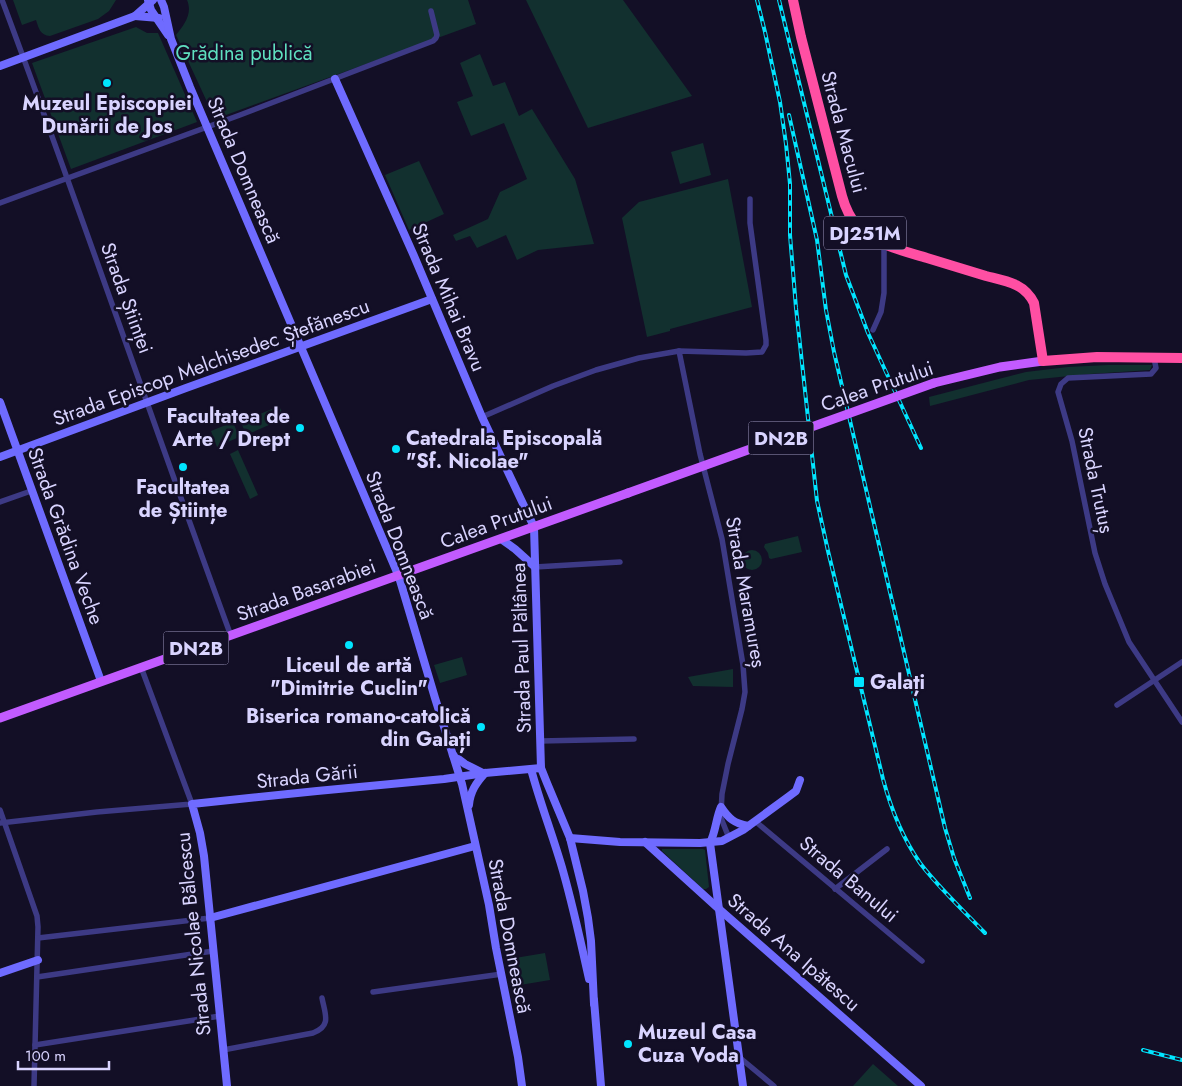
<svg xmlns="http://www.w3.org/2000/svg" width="1182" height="1086" font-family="Jost,sans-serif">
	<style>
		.green { fill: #12302f }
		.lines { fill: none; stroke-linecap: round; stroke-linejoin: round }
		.street { stroke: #3d3a85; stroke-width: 5.5 }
		.secondary { stroke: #6f6bff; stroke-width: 8 }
		.primary { stroke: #c25bff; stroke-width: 9 }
		.highway { stroke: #ff4fa3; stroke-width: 10 }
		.rail-casing { stroke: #00e5ff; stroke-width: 4 }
		.rail { stroke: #130f26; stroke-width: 2; stroke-dasharray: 5.5; stroke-linecap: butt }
		.primary-bridge { stroke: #c25bff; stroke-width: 9 }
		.poi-dot { fill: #00e5ff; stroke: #130f26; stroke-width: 2 }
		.labels { text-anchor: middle; stroke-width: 5; stroke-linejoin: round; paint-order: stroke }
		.shield { fill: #130f26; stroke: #9e99be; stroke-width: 1 }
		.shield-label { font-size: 19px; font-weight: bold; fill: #d9d4ff }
		.park-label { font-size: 20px; fill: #5fe0c0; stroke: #130f26 }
		.poi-label { font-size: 20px; font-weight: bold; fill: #d9d4ff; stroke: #130f26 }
		.street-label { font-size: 20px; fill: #d9d4ff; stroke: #130f26 }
	</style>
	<rect width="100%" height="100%" fill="#130f26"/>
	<g class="green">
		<path d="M13 0H116L109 11 98 19 50 36C40 35 39 29 36 20L22 25Z"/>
		<path d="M187 0H468L476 24 215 119 176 35C184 25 193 14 187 0Z"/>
		<polygon points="526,0 623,0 692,96 588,128"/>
		<polygon points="136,27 147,33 158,33 197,122 71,169 32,63"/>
		<polygon points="480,54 493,86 505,82 519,116 532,109 575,179 594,244 538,250 517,260 506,235 477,248 470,236 456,241 453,235 488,219 500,192 527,179 504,123 471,136 457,102 473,96 460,63"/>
		<polygon points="703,143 711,175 680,184 671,152"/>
		<polygon points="419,161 444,214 409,230 385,175"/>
		<polygon points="728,179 752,307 670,329 670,331 647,337 622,218 639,202"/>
		<polygon points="1108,365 1152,365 1150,370 1090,374 1029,380 930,406 929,397 1026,372 1068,367"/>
		<polygon points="279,406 285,418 246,435 241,422"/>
		<polygon points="233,422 239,437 217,447 211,431"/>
		<polygon points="238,450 258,495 250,499 230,454"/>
		<polygon points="798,536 802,552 771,559 769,558 768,553 764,547 765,544"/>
		<circle cx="752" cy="560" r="10"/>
		<polygon points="462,657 467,675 440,683 434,665"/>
		<polygon points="733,669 733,687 693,686 688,677"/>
		<polygon points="662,849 703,849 705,850 709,887 706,889 703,889 662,851"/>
		<polygon points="545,953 550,980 514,986 509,959"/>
		<polygon points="873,1064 898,1086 853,1086"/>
	</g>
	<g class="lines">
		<g class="street">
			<path d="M2 0C81 211 153 424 231 636"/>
			<polyline points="0,203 240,115 433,41 436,38 437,35 431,11"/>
			<polyline points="873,330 881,312 884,293 884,243"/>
			<polyline points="679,351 700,454 722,539 743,665 745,692 742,709 728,764 722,794 721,813 721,818 729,838"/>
			<polyline points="1154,358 1156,368 1151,374 1068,378 1061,384 1058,392 1072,441 1095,553 1105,584 1129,642 1182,722"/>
			<polyline points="482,417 553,386 596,370 639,358 679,351 746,353 762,352 766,345 766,340 750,223 750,199"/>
			<polyline points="0,502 31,491"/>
			<polyline points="535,567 620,562"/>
			<polyline points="1117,705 1182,662"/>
			<polyline points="540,741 634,739"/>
			<polyline points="0,810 37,916 38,927 34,1086"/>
			<polyline points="755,821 922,961"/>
			<polyline points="0,823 97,812 192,804 141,667"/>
			<polyline points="835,889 887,849"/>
			<polyline points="38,938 210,918"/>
			<polyline points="37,977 213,951"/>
			<polyline points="373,992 502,974"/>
			<polyline points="35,1045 220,1016"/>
			<path d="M223 1050 313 1033C332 1026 325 1014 322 998"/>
			<polyline points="739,1057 774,1086"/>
		</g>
		<g class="secondary">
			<polyline points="148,0 151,10 168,35"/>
			<polyline points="161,0 164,7 171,39 190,87 399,577 435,698 462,784 489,905 496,948 518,1057 522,1086"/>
			<polyline points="135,16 159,18"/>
			<polyline points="0,66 135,16 153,0"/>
			<polyline points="335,79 414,256 482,417 534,527 541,768 547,783 570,838 583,891 588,918 591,941 594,1004"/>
			<polyline points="0,402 101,681"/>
			<polyline points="0,457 186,388 432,299"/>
			<polyline points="501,539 515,549 535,567"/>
			<polyline points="453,755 465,764 483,773"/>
			<path d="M531 769C540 803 553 836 563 871 573 906 581 943 589 979"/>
			<path d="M469 805C470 792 476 783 485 773"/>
			<polyline points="570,838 620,842 700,843 722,841 743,830 788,797 796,791 800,780"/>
			<polyline points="645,842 719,909 921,1086"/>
			<polyline points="710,843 743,1086"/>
			<path d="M710 843C716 831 716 818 721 807 729 819 734 823 748 826"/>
			<polyline points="210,918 475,846"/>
			<polyline points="0,973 38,960"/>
			<polyline points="594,1000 601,1086"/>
			<polyline points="227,1086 204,856 200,833 192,804 317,791 444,779 485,773 541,768"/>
		</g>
		<g class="primary">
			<polyline points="934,383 1000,367 1043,361"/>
			<polyline points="0,718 628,493"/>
		</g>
		<path class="highway" d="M793 0 801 37 842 196C845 207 850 218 858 227 875 245 904 251 927 258 947 264 966 270 986 276 1006 281 1024 283 1034 303L1043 361 1097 357 1182 358"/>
		<g class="rail-casing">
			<g id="rail">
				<path d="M757 0 765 32 780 102 786 144 790 184V235L796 308 817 501 828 551 883 779C891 809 902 837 920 863 939 888 963 910 985 933"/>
				<polyline points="779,0 846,275 868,333 921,448"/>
				<polyline points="789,115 817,240 826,310 834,352 945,828 954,858 970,898"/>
				<polyline points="1143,1050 1182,1060"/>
			</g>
		</g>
		<use href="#rail" class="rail"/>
		<polyline class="primary-bridge" points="628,493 934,383"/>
	</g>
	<g class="poi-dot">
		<circle cx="107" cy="83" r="5"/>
		<circle cx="300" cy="428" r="5"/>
		<circle cx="396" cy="449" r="5"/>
		<circle cx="183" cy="467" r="5"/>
		<circle cx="349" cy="645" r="5"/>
		<rect x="853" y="676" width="12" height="12" rx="2.5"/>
		<circle cx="481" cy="727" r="5"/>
		<circle cx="628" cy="1044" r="5"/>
	</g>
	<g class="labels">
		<g class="shield">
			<rect x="824" y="216.5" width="82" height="33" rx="4"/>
			<rect x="748.5" y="421.5" width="65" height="33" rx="4"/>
			<rect x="163.5" y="631.5" width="65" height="33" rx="4"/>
		</g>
		<g class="shield-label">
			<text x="865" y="240">DJ251M</text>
			<text x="781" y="445">DN2B</text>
			<text x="196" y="655">DN2B</text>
		</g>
		<g class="park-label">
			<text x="244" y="60">Grădina publică</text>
		</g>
		<g class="poi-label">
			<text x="107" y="110">Muzeul Episcopiei<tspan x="107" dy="23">Dunării de Jos</tspan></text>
			<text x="290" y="423" text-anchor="end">Facultatea de<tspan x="290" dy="23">Arte / Drept</tspan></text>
			<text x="406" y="445" text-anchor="start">Catedrala Episcopală<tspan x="406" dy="23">"Sf. Nicolae"</tspan></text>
			<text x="183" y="494">Facultatea<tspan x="183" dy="23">de Științe</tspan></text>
			<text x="349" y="672">Liceul de artă<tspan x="349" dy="23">"Dimitrie Cuclin"</tspan></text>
			<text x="870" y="689" text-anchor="start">Galați</text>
			<text x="471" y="723" text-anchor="end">Biserica romano-catolică<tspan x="471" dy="23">din Galați</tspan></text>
			<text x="638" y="1039" text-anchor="start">Muzeul Casa<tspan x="638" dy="23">Cuza Voda</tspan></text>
		</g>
		<g class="street-label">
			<text transform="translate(844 132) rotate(75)" y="7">Strada Macului</text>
			<text transform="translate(244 170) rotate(67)" y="7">Strada Domnească</text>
			<text transform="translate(449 297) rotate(67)" y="7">Strada Mihai Bravu</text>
			<text transform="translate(127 298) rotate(70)" y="7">Strada Științei</text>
			<text transform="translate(211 362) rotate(-20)" y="7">Strada Episcop Melchisedec Ștefănescu</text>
			<text transform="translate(877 386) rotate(-19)" y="7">Calea Prutului</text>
			<text transform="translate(1096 480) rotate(78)" y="7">Strada Trutuș</text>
			<text transform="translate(496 522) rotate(-20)" y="7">Calea Prutului</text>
			<text transform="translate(66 536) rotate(70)" y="7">Strada Grădina Veche</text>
			<text transform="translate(400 545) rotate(69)" y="7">Strada Domnească</text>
			<text transform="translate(306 590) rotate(-20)" y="7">Strada Basarabiei</text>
			<text transform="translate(746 592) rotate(80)" y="7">Strada Maramureș</text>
			<text transform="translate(521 648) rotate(-92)" y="7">Strada Paul Păltânea</text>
			<text transform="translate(307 776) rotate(-6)" y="7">Strada Gării</text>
			<text transform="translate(849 879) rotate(40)" y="7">Strada Banului</text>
			<text transform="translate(193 934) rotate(-96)" y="7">Strada Nicolae Bălcescu</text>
			<text transform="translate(510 936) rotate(79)" y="7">Strada Domnească</text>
			<text transform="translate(794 952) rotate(41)" y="7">Strada Ana Ipătescu</text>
		</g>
	</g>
	<path d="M18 1061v8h91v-8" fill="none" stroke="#d9d4ff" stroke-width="2.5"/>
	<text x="25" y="1061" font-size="15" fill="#d9d4ff" stroke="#130f26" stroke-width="4" paint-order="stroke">100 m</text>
</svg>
